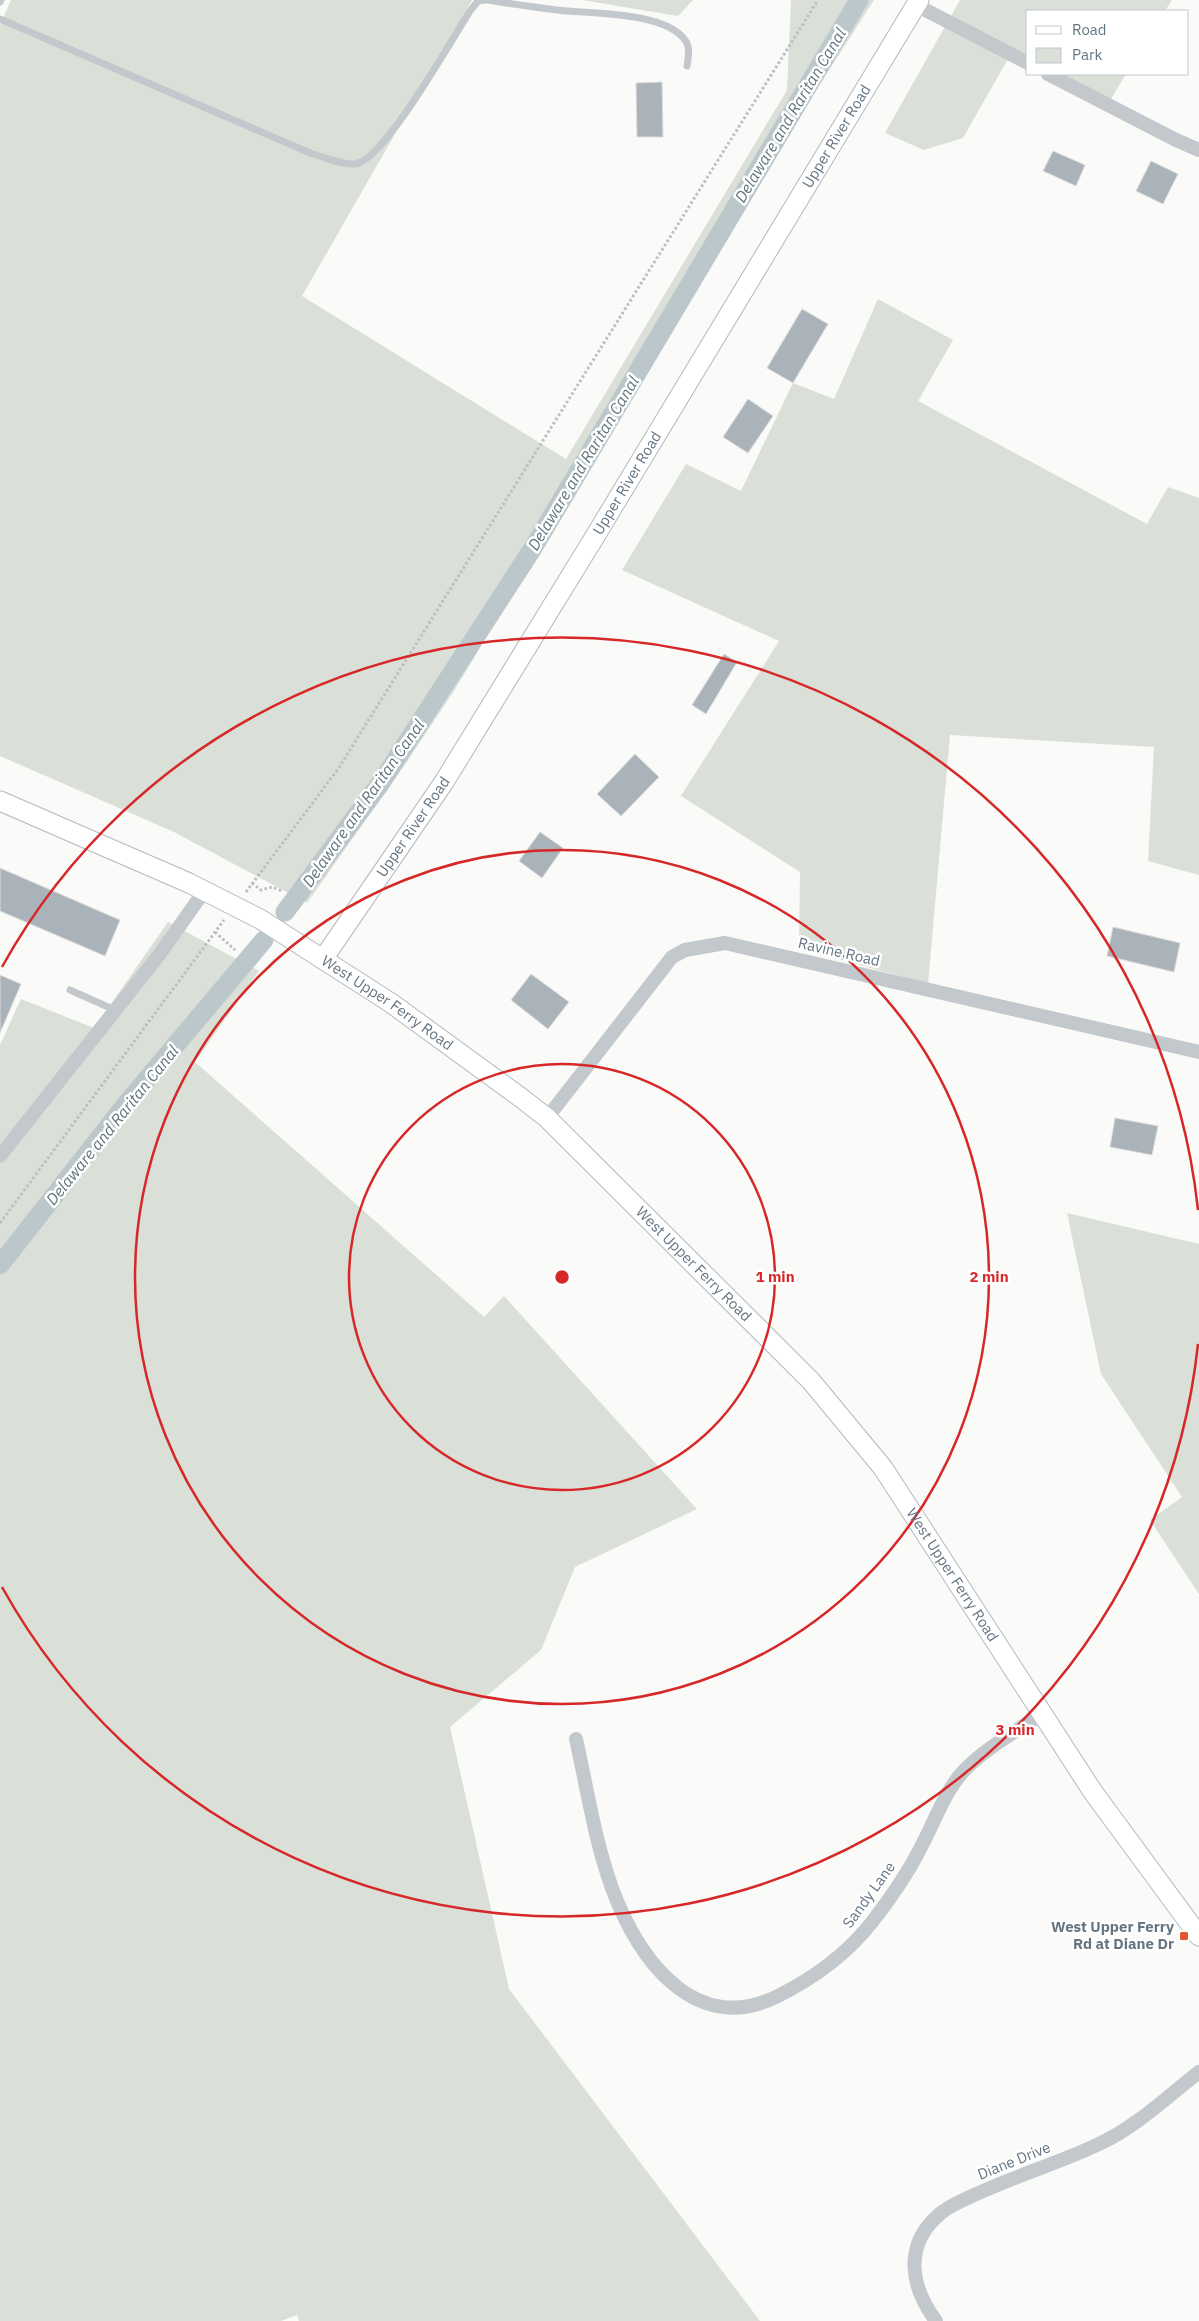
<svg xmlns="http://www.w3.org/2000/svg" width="1199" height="2321" font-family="'IBM Plex Sans',sans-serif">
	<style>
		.green { fill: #dadfd7 }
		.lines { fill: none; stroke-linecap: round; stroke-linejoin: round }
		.canal { stroke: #bbc7cb; stroke-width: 19 }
		.building { fill: #aab3b9; stroke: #dcdcda }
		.secondary-casing { stroke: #b3babf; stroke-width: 21 }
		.path { stroke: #bbbfc2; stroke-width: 3; stroke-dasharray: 2.5 2.5; stroke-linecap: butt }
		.lane { stroke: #c3c8cc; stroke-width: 7 }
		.street { stroke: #c3c8cc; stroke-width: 14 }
		.secondary { stroke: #fff; stroke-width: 19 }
		.ring { fill: none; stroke: #d62828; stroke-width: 2.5 }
		.poi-dot { fill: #e4572e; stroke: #fff; stroke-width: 2 }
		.labels { text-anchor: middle; stroke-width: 5; stroke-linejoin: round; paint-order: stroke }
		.street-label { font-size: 15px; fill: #657683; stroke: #fff }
		.poi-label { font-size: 15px; font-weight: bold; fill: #657683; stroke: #fff; text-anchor: end }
		.water-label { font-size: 16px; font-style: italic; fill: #60757c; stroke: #fff }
		.centre { fill: #d62828; stroke: #fff; stroke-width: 2.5 }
		.ring-label { font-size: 15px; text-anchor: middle; font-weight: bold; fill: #d62828; stroke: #fff; stroke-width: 5; stroke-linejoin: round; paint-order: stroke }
	</style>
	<rect width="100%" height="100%" fill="#fafaf8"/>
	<g class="green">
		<polygon points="11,0 472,0 302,296 566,459 787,90 791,0 874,0 810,100 454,691 406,763 307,903 174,832 0,756 0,25"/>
		<polygon points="582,0 693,0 678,16"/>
		<polygon points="960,0 1172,0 1165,11 1028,11 1028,60 1012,52 963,138 924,150 885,133"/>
		<polygon points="1053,74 1126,74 1108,104"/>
		<polygon points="878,299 953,340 918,401 1147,524 1168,487 1199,498 1199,875 1148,861 1154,747 950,735 928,984 799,948 800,872 681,796 779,641 622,570 686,464 741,491 793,383 834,399"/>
		<polygon points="168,922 259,971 195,1062 484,1317 504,1296 697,1509 575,1567 541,1650 450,1727 509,1989 760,2321 299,2321 297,2315 281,2321 0,2321 0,1045 21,999 94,1028"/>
		<polygon points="1067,1213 1199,1244 1199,1594 1150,1520 1182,1497 1101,1374"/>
	</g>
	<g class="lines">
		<g class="canal">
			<polyline points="285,912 380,784 533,548 859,0"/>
			<polyline points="0,1265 126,1104 264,940"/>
		</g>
	</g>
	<g class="building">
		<polygon points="662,82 663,137 637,137 636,83"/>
		<polygon points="1053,151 1085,165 1076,186 1043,171"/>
		<polygon points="1151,161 1178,174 1163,204 1136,191"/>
		<polygon points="802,309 828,324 793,383 767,368"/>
		<polygon points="748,399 773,416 748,453 723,437"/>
		<polygon points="724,654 737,662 706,714 692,705"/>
		<polygon points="635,754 659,777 621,816 597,794"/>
		<polygon points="540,832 563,848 542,878 519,861"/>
		<polygon points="0,868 120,920 105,956 0,911"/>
		<polygon points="1113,927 1180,943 1174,972 1107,956"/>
		<polygon points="531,974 569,1002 548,1029 511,1000"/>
		<polygon points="0,975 21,984 0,1033"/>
		<polygon points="1115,1118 1158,1126 1152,1155 1110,1147"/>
	</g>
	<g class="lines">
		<g class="secondary-casing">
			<g id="secondary">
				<path id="s1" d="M0 801 189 883 260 919 391 1003 520 1097 547 1118 811 1381 883 1468 1093 1792 1199 1936"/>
				<path id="s2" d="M323 959 444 782 594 538 919 0"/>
			</g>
		</g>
		<g class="path">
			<polyline points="252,883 261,890 272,887 282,891"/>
			<polyline points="246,892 338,769 818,0"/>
			<polyline points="215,932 235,950"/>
			<polyline points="0,1223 224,920"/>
		</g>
		<g class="lane">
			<path d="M488 0C511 4 534 7 557 10 589 14 664 11 685 40 691 48 688 58 687 66"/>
			<polyline points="0,2 1,0"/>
			<path d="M0 19 310 153C324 157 341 165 355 164 383 162 452 39 470 11L478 1 485 0"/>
			<polyline points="70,990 115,1010"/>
		</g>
		<g class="street">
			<polyline points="916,5 1028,63"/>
			<polyline points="1048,74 1176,140 1199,150"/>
			<polyline points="547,1118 672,957 685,950 725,943 1199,1052"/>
			<polyline points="0,1156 159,955 205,890"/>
			<path d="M576 1739C588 1792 596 1850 617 1901 645 1968 700 2035 778 1996 814 1978 847 1954 872 1922 890 1899 908 1873 921 1847 934 1823 943 1796 960 1775 982 1750 1014 1733 1041 1714"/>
			<path d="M936 2321C910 2286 903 2244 941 2213 952 2204 968 2198 981 2192 1020 2174 1062 2162 1101 2143 1137 2126 1168 2096 1199 2072"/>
		</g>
		<use href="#secondary" class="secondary"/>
	</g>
	<g class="ring">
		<circle cx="562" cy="1277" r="213"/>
		<circle cx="562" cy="1277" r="427"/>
		<path d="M1198 1344A640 640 0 0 1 2 1587M2 967A640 640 0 0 1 1198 1210"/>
	</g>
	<rect class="poi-dot" x="1179" y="1931" width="10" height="10" rx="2.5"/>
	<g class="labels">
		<g class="street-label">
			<text dy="5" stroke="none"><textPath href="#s2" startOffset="970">Upper River Road</textPath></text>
			<text dy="5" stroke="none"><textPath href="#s2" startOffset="565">Upper River Road</textPath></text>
			<text dy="5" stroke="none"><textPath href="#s2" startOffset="160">Upper River Road</textPath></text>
			<text transform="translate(839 952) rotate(13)" y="5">Ravine Road</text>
			<text dy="5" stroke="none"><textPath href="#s1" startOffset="438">West Upper Ferry Road</textPath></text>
			<text dy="5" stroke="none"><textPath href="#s1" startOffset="842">West Upper Ferry Road</textPath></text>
			<text dy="5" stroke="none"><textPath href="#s1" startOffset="1248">West Upper Ferry Road</textPath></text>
			<text transform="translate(869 1895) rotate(-54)" y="5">Sandy Lane</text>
			<text transform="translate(1014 2161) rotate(-22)" y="5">Diane Drive</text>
		</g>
		<g class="poi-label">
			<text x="1174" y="1932">West Upper Ferry<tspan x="1174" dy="17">Rd at Diane Dr</tspan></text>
		</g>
		<g class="water-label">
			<text transform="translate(790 115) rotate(-59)" y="6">Delaware and Raritan Canal</text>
			<text transform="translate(583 463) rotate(-59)" y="6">Delaware and Raritan Canal</text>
			<text transform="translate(363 803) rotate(-55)" y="6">Delaware and Raritan Canal</text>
			<text transform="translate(112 1125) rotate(-51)" y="6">Delaware and Raritan Canal</text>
		</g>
	</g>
	<circle cx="562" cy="1277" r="8" class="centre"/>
	<g class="ring-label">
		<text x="775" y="1282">1 min</text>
		<text x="989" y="1282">2 min</text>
		<text x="1015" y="1735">3 min</text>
	</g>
	<rect x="1026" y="10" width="162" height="65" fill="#ffffff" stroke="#c1c8cd"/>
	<rect x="1036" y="26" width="25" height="8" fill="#ffffff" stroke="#c1c8cd"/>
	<text x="1072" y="35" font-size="15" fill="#657683">Road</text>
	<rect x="1036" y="48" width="25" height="15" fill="#dadfd7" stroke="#c1c8cd"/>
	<text x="1072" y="60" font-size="15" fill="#657683">Park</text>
</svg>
